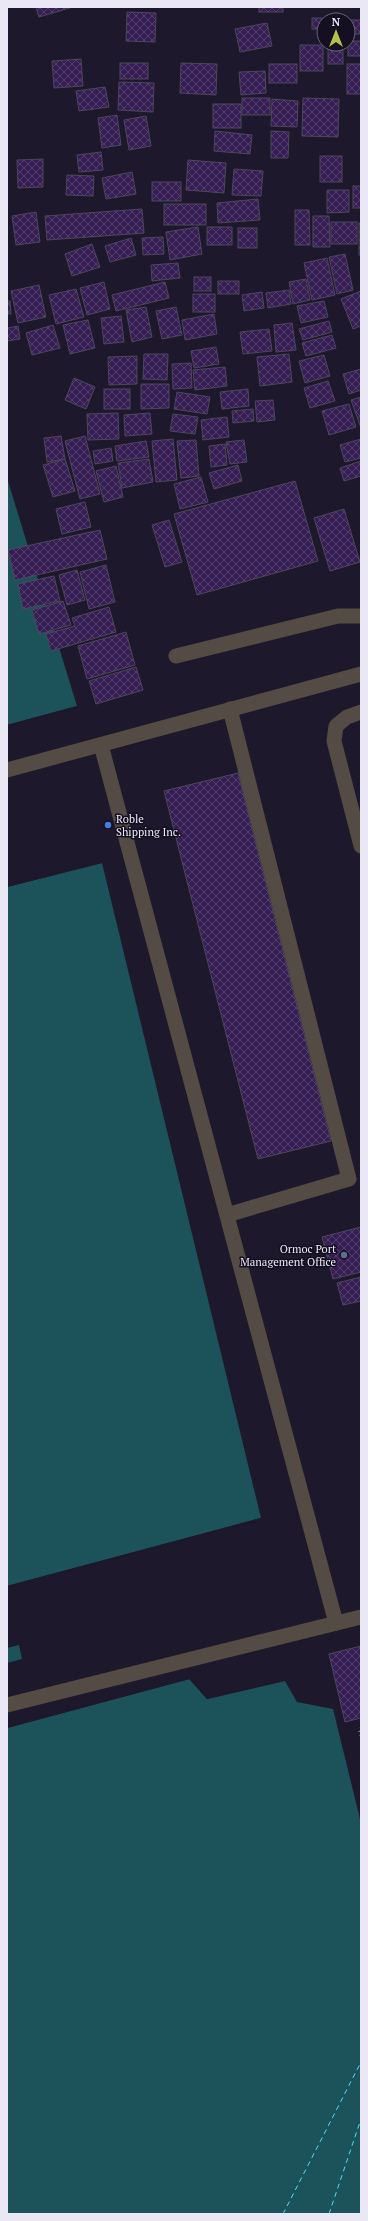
<svg xmlns="http://www.w3.org/2000/svg" width="368" height="2221" font-family="'PT Serif',serif">
	<style>
		.water { fill: #1c5259 }
		.pier { fill: #1d182b }
		.lines { fill: none; stroke-linecap: round; stroke-linejoin: round }
		.ferry { stroke: #4be0f3; stroke-width: 1; stroke-dasharray: 5 4; stroke-linecap: butt }
		.building { fill: url(#building-cross-hatch); stroke: #4e465c }
		.path { stroke: #848090; stroke-width: 2.5; stroke-dasharray: 1 3; stroke-linecap: butt }
		.lane { stroke: #544b44; stroke-width: 15 }
		.shop-dot { fill: #3f7fe0; stroke: #140f21; stroke-width: 1.5 }
		.service-dot { fill: #5c6f8a; stroke: #140f21; stroke-width: 1.5 }
		.labels { text-anchor: middle; stroke-width: 3; stroke-linejoin: round; paint-order: stroke }
		.poi-label { font-size: 11px; fill: #ebe8f5; stroke: #140f21; text-anchor: start }
	</style>
	<defs>
		<pattern id="building-cross-hatch" width="8" height="8" patternUnits="userSpaceOnUse"><rect width="8" height="8" fill="#361e54"/><path d="M0 0l8 8M0 8l8-8" fill="none" stroke="#533f6d"/></pattern>
	</defs>
	<rect width="100%" height="100%" fill="#1d182b"/>
	<g class="water">
		<polygon points="7,478 77,706 7,725"/>
		<polygon points="102,863 261,1518 7,1586 7,887"/>
		<polygon points="19,1645 22,1659 7,1663 7,1648"/>
		<polygon points="190,1679 207,1699 285,1681 297,1702 333,1709 361,1823 361,2214 7,2214 7,1728"/>
	</g>
	<g class="pier">
		<polygon points="77,706 78,708 7,727 7,725"/>
		<polygon points="101,861 102,863 7,887 7,885"/>
		<polygon points="261,1518 262,1520 7,1588 7,1586"/>
		<polygon points="189,1677 208,1697 285,1679 287,1680 207,1699 189,1679 7,1728 7,1726"/>
	</g>
	<g class="lines">
		<g class="ferry">
			<polyline points="283,2214 361,2062"/>
			<polyline points="329,2214 361,2119"/>
		</g>
	</g>
	<g class="building">
		<polygon points="36,7 73,7 39,17"/>
		<rect x="259" y="7" width="24" height="5"/>
		<polygon points="127,12 156,13 155,42 126,41"/>
		<rect x="312" y="18" width="10" height="11"/>
		<rect x="348" y="20" width="13" height="14"/>
		<polygon points="267,23 272,46 240,52 235,29"/>
		<rect x="348" y="41" width="13" height="15"/>
		<rect x="328" y="44" width="15" height="20"/>
		<rect x="300" y="45" width="23" height="26"/>
		<polygon points="81,59 83,86 54,88 52,61"/>
		<rect x="120" y="63" width="28" height="16"/>
		<polygon points="181,63 217,64 216,95 180,93"/>
		<rect x="269" y="64" width="28" height="19"/>
		<rect x="347" y="64" width="14" height="30"/>
		<polygon points="265,71 266,93 241,95 239,72"/>
		<polygon points="119,82 154,83 153,112 118,110"/>
		<polygon points="105,87 109,107 79,111 76,91"/>
		<rect x="242" y="98" width="28" height="17"/>
		<polygon points="303,98 339,99 338,137 302,136"/>
		<polygon points="272,99 298,101 297,127 271,126"/>
		<rect x="213" y="104" width="28" height="24"/>
		<polygon points="117,115 121,145 102,148 98,118"/>
		<polygon points="146,116 151,146 129,150 124,120"/>
		<polygon points="215,131 252,135 250,154 214,151"/>
		<polygon points="271,131 289,132 288,158 271,158"/>
		<polygon points="101,152 103,170 79,172 77,155"/>
		<rect x="320" y="156" width="22" height="26"/>
		<polygon points="43,159 43,187 18,188 17,160"/>
		<polygon points="188,160 226,163 224,193 186,190"/>
		<polygon points="234,169 263,171 261,196 232,195"/>
		<polygon points="132,172 136,194 106,199 102,178"/>
		<polygon points="67,175 94,176 93,196 66,195"/>
		<rect x="152" y="182" width="29" height="19"/>
		<rect x="353" y="186" width="8" height="22"/>
		<polygon points="327,190 349,190 349,212 327,213"/>
		<polygon points="258,199 260,220 218,223 217,203"/>
		<rect x="164" y="204" width="42" height="21"/>
		<polygon points="142,209 144,233 47,240 45,216"/>
		<polygon points="295,210 309,210 310,245 295,245"/>
		<polygon points="36,212 40,242 16,245 12,216"/>
		<polygon points="313,216 329,216 330,247 313,247"/>
		<rect x="331" y="222" width="26" height="22"/>
		<rect x="359" y="223" width="2" height="32"/>
		<polygon points="198,227 202,254 170,260 166,232"/>
		<rect x="207" y="227" width="25" height="18"/>
		<rect x="238" y="228" width="19" height="20"/>
		<polygon points="163,237 164,254 143,255 142,238"/>
		<polygon points="131,238 136,255 110,262 105,246"/>
		<polygon points="92,244 100,267 72,276 65,254"/>
		<polygon points="345,254 353,290 337,294 329,257"/>
		<polygon points="327,258 335,295 312,300 304,263"/>
		<polygon points="178,263 180,278 152,281 151,265"/>
		<rect x="194" y="277" width="17" height="14"/>
		<polygon points="306,279 310,300 293,304 289,282"/>
		<rect x="218" y="281" width="21" height="13"/>
		<polygon points="104,282 110,309 87,315 80,288"/>
		<polygon points="165,282 169,298 116,311 112,295"/>
		<polygon points="39,285 46,317 18,323 11,291"/>
		<polygon points="76,289 84,317 56,324 49,295"/>
		<polygon points="289,290 291,304 268,308 266,293"/>
		<polygon points="361,291 361,326 353,329 341,299"/>
		<polygon points="262,292 264,308 244,311 242,295"/>
		<rect x="193" y="294" width="22" height="18"/>
		<polygon points="7,301 10,301 11,314 7,314"/>
		<polygon points="324,301 328,317 301,323 297,306"/>
		<polygon points="146,307 152,337 132,342 126,310"/>
		<polygon points="176,307 182,335 162,339 156,311"/>
		<polygon points="214,314 217,334 185,340 182,320"/>
		<polygon points="121,316 124,342 104,344 101,318"/>
		<polygon points="88,320 95,348 70,354 63,325"/>
		<polygon points="329,321 332,332 303,340 299,329"/>
		<polygon points="292,323 296,350 276,352 274,325"/>
		<polygon points="53,325 60,348 32,355 26,333"/>
		<polygon points="18,326 20,339 7,341 7,328"/>
		<polygon points="269,329 272,351 243,354 240,332"/>
		<polygon points="332,335 336,348 306,356 302,343"/>
		<polygon points="216,347 219,364 194,368 191,351"/>
		<polygon points="144,354 168,354 167,380 143,379"/>
		<polygon points="289,354 292,382 260,386 257,357"/>
		<polygon points="324,355 330,376 305,383 299,361"/>
		<polygon points="137,356 137,384 109,385 108,357"/>
		<polygon points="191,363 192,388 173,389 172,364"/>
		<polygon points="225,367 227,386 195,390 193,370"/>
		<polygon points="361,369 361,390 349,394 343,374"/>
		<polygon points="74,378 95,387 86,409 65,400"/>
		<polygon points="328,381 335,401 310,408 304,388"/>
		<polygon points="141,384 169,384 169,408 141,409"/>
		<rect x="104" y="389" width="26" height="20"/>
		<polygon points="248,389 249,406 222,409 220,392"/>
		<polygon points="177,392 210,397 207,414 174,409"/>
		<polygon points="361,397 361,428 351,400"/>
		<polygon points="273,400 275,420 257,422 255,401"/>
		<polygon points="349,404 356,427 329,435 322,411"/>
		<polygon points="253,409 254,421 233,423 232,411"/>
		<polygon points="118,413 119,439 88,440 87,414"/>
		<polygon points="150,413 152,434 125,436 124,415"/>
		<polygon points="173,414 198,417 195,434 170,431"/>
		<polygon points="227,417 229,437 203,440 201,420"/>
		<polygon points="61,436 65,459 47,462 44,438"/>
		<polygon points="85,436 100,494 80,499 65,441"/>
		<polygon points="173,439 177,480 156,482 152,441"/>
		<polygon points="361,439 361,458 345,462 340,445"/>
		<polygon points="196,440 199,476 181,478 177,441"/>
		<polygon points="244,440 247,462 230,464 226,442"/>
		<polygon points="146,441 149,457 117,461 115,446"/>
		<polygon points="225,444 227,465 211,467 209,446"/>
		<polygon points="111,448 113,461 95,464 93,451"/>
		<polygon points="65,459 75,491 53,497 43,465"/>
		<polygon points="149,459 153,482 122,488 118,463"/>
		<polygon points="361,461 361,476 344,481 340,468"/>
		<polygon points="238,465 242,481 214,489 209,473"/>
		<polygon points="116,466 123,497 104,502 96,471"/>
		<polygon points="201,477 208,502 180,509 174,484"/>
		<polygon points="295,481 318,561 197,595 174,514"/>
		<polygon points="85,502 91,527 62,534 56,509"/>
		<polygon points="344,509 360,562 330,571 314,518"/>
		<polygon points="169,520 182,562 165,567 152,525"/>
		<polygon points="100,530 107,559 15,580 8,550"/>
		<polygon points="106,565 115,602 89,609 80,572"/>
		<polygon points="77,570 85,600 67,605 59,575"/>
		<polygon points="54,576 60,601 23,609 18,584"/>
		<polygon points="63,601 71,625 39,634 32,610"/>
		<polygon points="109,607 116,632 51,651 46,634 75,626 72,618"/>
		<polygon points="126,632 135,665 87,679 78,646"/>
		<polygon points="136,667 143,690 96,704 89,681"/>
		<polygon points="238,773 331,1141 258,1159 164,791"/>
		<polygon points="361,1227 361,1272 333,1279 322,1237"/>
		<polygon points="361,1277 361,1301 343,1305 337,1283"/>
		<polygon points="361,1646 361,1718 345,1722 329,1654"/>
	</g>
	<g class="lines">
		<polyline class="path" points="361,1728 359,1729 361,1737"/>
		<g class="lane">
			<polyline points="176,656 338,616 361,616"/>
			<polyline points="361,712 347,717 336,726 334,741 361,846"/>
			<polyline points="101,745 336,1623"/>
			<polyline points="7,770 361,674"/>
			<polyline points="227,1215 349,1179 230,709"/>
			<polyline points="7,1705 361,1617"/>
		</g>
	</g>
	<circle class="shop-dot" cx="108" cy="825" r="4"/>
	<circle class="service-dot" cx="344" cy="1255" r="4"/>
	<g class="labels">
		<g class="poi-label">
			<text x="116" y="823">Roble<tspan x="116" dy="13">Shipping Inc.</tspan></text>
			<text x="336" y="1253" text-anchor="end">Ormoc Port<tspan x="336" dy="13">Management Office</tspan></text>
		</g>
	</g>
	<rect width="368" height="2221" fill="none" stroke="#ebe8f5" stroke-width="16"/>
	<g transform="translate(336 32)"><circle r="19" fill="#140f21" stroke="#6a6676"/>
	<path d="M0-3L7 15L0 10L-7 15Z" fill="#b5c24a"/>
	<text y="-6" font-size="11" font-weight="bold" text-anchor="middle" fill="#ebe8f5">N</text>
	</g>
</svg>
